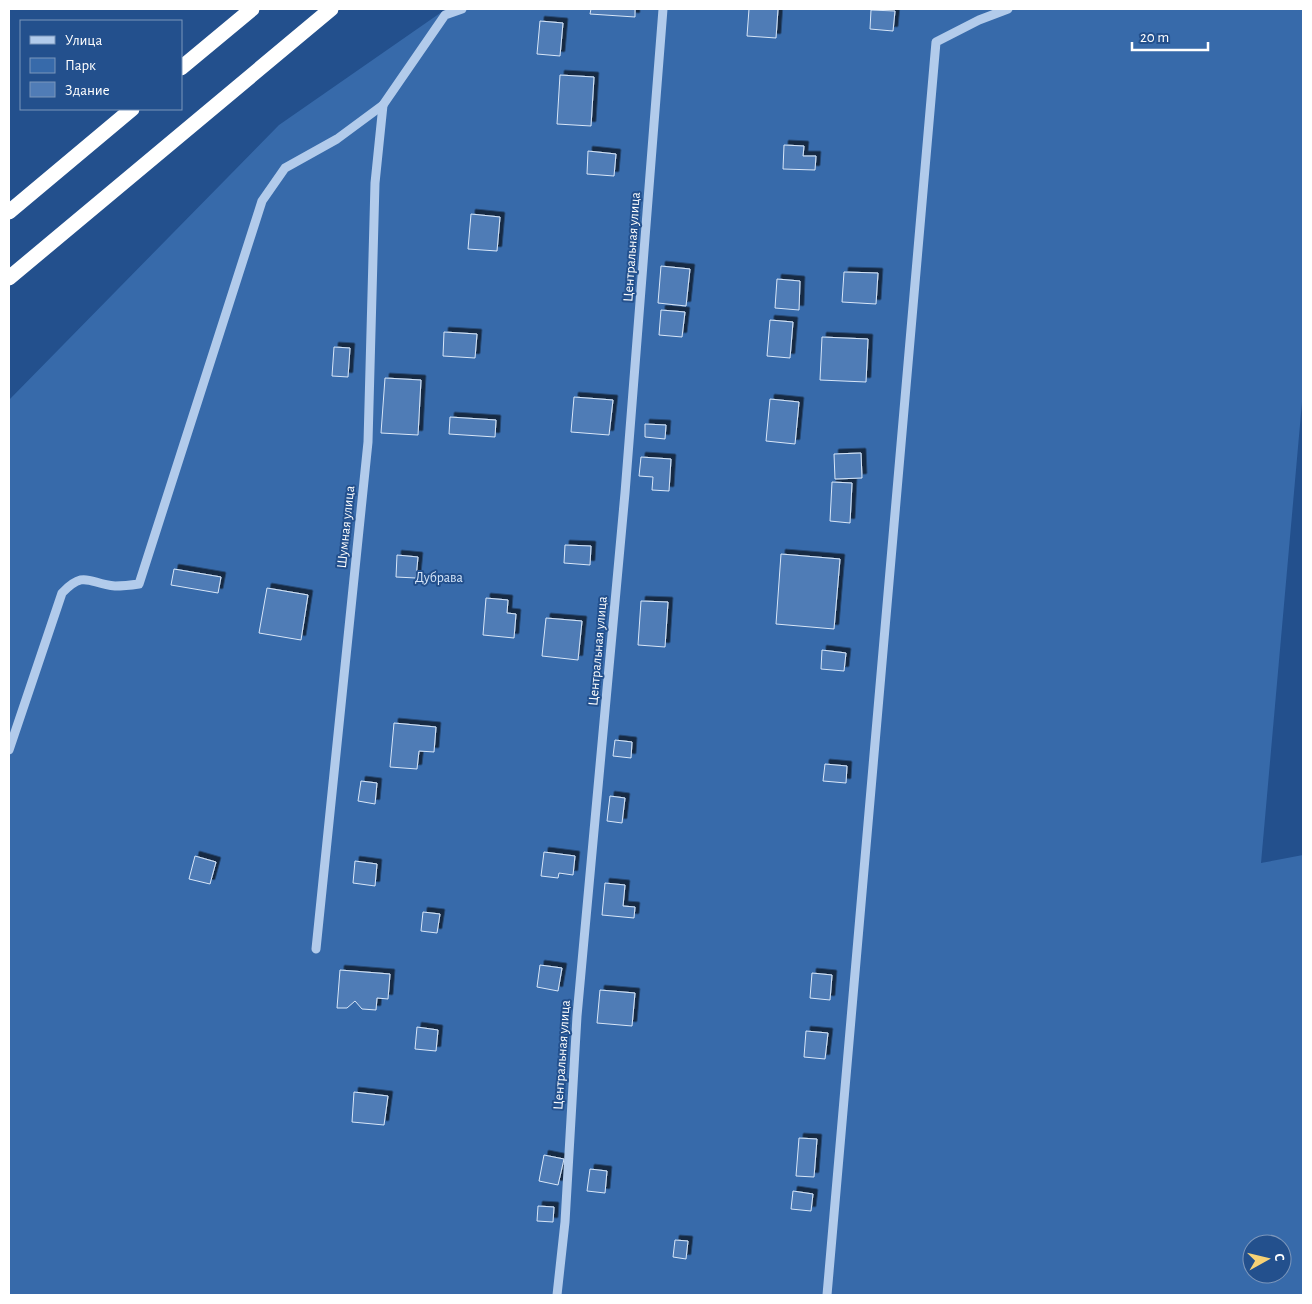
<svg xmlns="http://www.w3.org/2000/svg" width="1312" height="1304" font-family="'Alegreya Sans',sans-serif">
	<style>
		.green { fill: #376aaa; fill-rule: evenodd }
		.building { fill: #507cb6; stroke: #d7e6f8; filter: url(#shadow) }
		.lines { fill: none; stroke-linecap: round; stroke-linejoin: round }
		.minor { stroke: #b2cbeb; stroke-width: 9 }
		.highway { stroke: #fff; stroke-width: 15 }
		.labels { text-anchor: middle; stroke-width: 4; stroke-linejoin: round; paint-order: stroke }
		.street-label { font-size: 14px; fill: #fff; stroke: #23508d }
		.park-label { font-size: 14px; fill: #d7e6f8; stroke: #23508d }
	</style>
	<defs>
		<filter id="shadow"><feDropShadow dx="4.5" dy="-4.5" stdDeviation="0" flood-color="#0009"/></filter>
	</defs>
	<rect width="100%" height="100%" fill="#23508d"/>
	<path class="green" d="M446 9H1303V391L1261 863 1303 855V1295H9V400L279 125ZM1252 1244H1282V1274H1252Z"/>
	<g class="building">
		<polygon points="591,9 635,9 635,17 590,14"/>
		<polygon points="749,9 778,9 776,38 747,36"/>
		<polygon points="871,10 895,11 893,31 870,29"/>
		<polygon points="540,21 563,23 560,56 537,54"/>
		<polygon points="560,75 594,77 591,126 557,124"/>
		<polygon points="784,145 804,146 803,156 816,156 815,170 783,169"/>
		<polygon points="588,151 616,154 614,176 587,174"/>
		<polygon points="471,214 500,217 497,251 468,249"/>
		<polygon points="661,266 690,269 686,306 658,303"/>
		<polygon points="844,272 878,273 876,304 842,302"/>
		<polygon points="777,279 800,281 799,310 775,308"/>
		<polygon points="661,310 685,312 682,337 659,335"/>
		<polygon points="770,320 793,322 790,358 767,356"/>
		<polygon points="444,332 477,334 475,358 443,356"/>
		<polygon points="822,337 868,339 866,382 820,380"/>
		<polygon points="334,347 350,348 348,377 332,376"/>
		<polygon points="385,378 421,380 418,435 381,433"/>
		<polygon points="574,397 613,400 609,435 571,432"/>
		<polygon points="770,399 799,402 795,444 766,441"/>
		<polygon points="450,417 496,420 495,437 449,434"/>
		<polygon points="645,424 666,425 665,439 645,437"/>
		<polygon points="861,453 862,478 835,479 834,454"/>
		<polygon points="641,457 671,459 669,491 652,490 653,477 639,476"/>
		<polygon points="832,482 852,483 850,523 830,521"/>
		<polygon points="565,545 591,546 590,565 564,563"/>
		<polygon points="781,554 840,559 834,629 776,624"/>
		<polygon points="397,555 418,557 416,578 396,577"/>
		<polygon points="174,569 221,577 218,593 171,585"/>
		<polygon points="267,588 308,595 301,640 259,633"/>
		<polygon points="486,598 508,600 507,613 516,614 514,638 483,635"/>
		<polygon points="641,601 668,602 665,647 638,645"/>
		<polygon points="546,618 582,621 578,660 542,656"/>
		<polygon points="822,650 846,653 844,671 821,669"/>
		<polygon points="394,723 436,727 434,752 419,751 417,769 390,767"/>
		<polygon points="615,740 632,742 631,758 613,756"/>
		<polygon points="825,764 847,766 846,783 823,781"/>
		<polygon points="361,781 377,783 375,804 358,801"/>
		<polygon points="610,796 625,798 622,823 607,821"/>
		<polygon points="544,852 575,856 573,875 559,873 558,878 541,876"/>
		<polygon points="195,856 216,862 210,884 189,879"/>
		<polygon points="355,861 377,864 375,886 353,883"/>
		<polygon points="605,883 625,885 623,906 635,907 634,918 602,915"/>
		<polygon points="423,912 440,914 437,933 421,931"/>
		<polygon points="540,965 562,968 558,991 537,987"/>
		<polygon points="340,970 390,974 388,999 377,998 376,1010 362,1009 355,1001 347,1008 337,1008"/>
		<polygon points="812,973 832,975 830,1000 810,998"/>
		<polygon points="600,990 635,993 632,1026 597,1023"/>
		<polygon points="417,1027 438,1030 436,1051 415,1049"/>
		<polygon points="806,1031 828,1033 825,1059 804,1057"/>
		<polygon points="354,1092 388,1096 384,1125 352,1122"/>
		<polygon points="799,1138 817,1139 814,1177 796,1176"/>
		<polygon points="544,1155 564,1159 558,1185 539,1181"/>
		<polygon points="590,1169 607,1171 605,1193 587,1191"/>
		<polygon points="793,1191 813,1194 811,1211 791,1209"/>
		<polygon points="538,1206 554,1207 553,1222 537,1221"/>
		<polygon points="675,1240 688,1241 686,1259 673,1257"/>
	</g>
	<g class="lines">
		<g class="minor">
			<path d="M9 750 62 593C85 569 89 584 115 586 123 586 132 585 139 584L262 201 285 168 337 139 383 105 445 15 462 9"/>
			<polyline points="316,949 368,442 375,183 383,105"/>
			<polyline points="557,1295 565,1222 577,1016 625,493 663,9"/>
			<polyline points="827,1295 936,42 979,20 1008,9"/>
		</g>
		<g class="highway">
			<polyline points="181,68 252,9"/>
			<polyline points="9,212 132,109"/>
			<polyline points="9,278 331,9"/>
		</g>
	</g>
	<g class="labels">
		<g class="street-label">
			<text transform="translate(631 247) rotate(-86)" y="5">Центральная улица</text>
			<text transform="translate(345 527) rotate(-84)" y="5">Шумная улица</text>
			<text transform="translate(597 651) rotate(-85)" y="5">Центральная улица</text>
			<text transform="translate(561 1055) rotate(-86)" y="5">Центральная улица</text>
		</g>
		<g class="park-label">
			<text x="439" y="582">Дубрава</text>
		</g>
	</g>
	<rect width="1312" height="1304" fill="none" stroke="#ffffff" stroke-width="20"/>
	<rect x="20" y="20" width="162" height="90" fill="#23508d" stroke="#7b96bb"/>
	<rect x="30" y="36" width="25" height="8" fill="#b2cbeb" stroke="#7b96bb"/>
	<text x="65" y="45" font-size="15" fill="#ffffff">Улица</text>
	<rect x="30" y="58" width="25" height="15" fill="#376aaa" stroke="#7b96bb"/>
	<text x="65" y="70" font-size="15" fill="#ffffff">Парк</text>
	<rect x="30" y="82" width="25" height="15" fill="#507cb6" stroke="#7b96bb"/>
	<text x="65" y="95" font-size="15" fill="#ffffff">Здание</text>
	<g transform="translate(1267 1259) rotate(82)"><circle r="24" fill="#23508d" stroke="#7b96bb"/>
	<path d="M0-4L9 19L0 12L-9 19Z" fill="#f7d275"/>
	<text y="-8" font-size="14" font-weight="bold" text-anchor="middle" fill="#ffffff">С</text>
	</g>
	<path d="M1132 42v8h76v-8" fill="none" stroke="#ffffff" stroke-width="2.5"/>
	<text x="1140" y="42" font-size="15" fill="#ffffff" stroke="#23508d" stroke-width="4" paint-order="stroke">20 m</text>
</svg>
